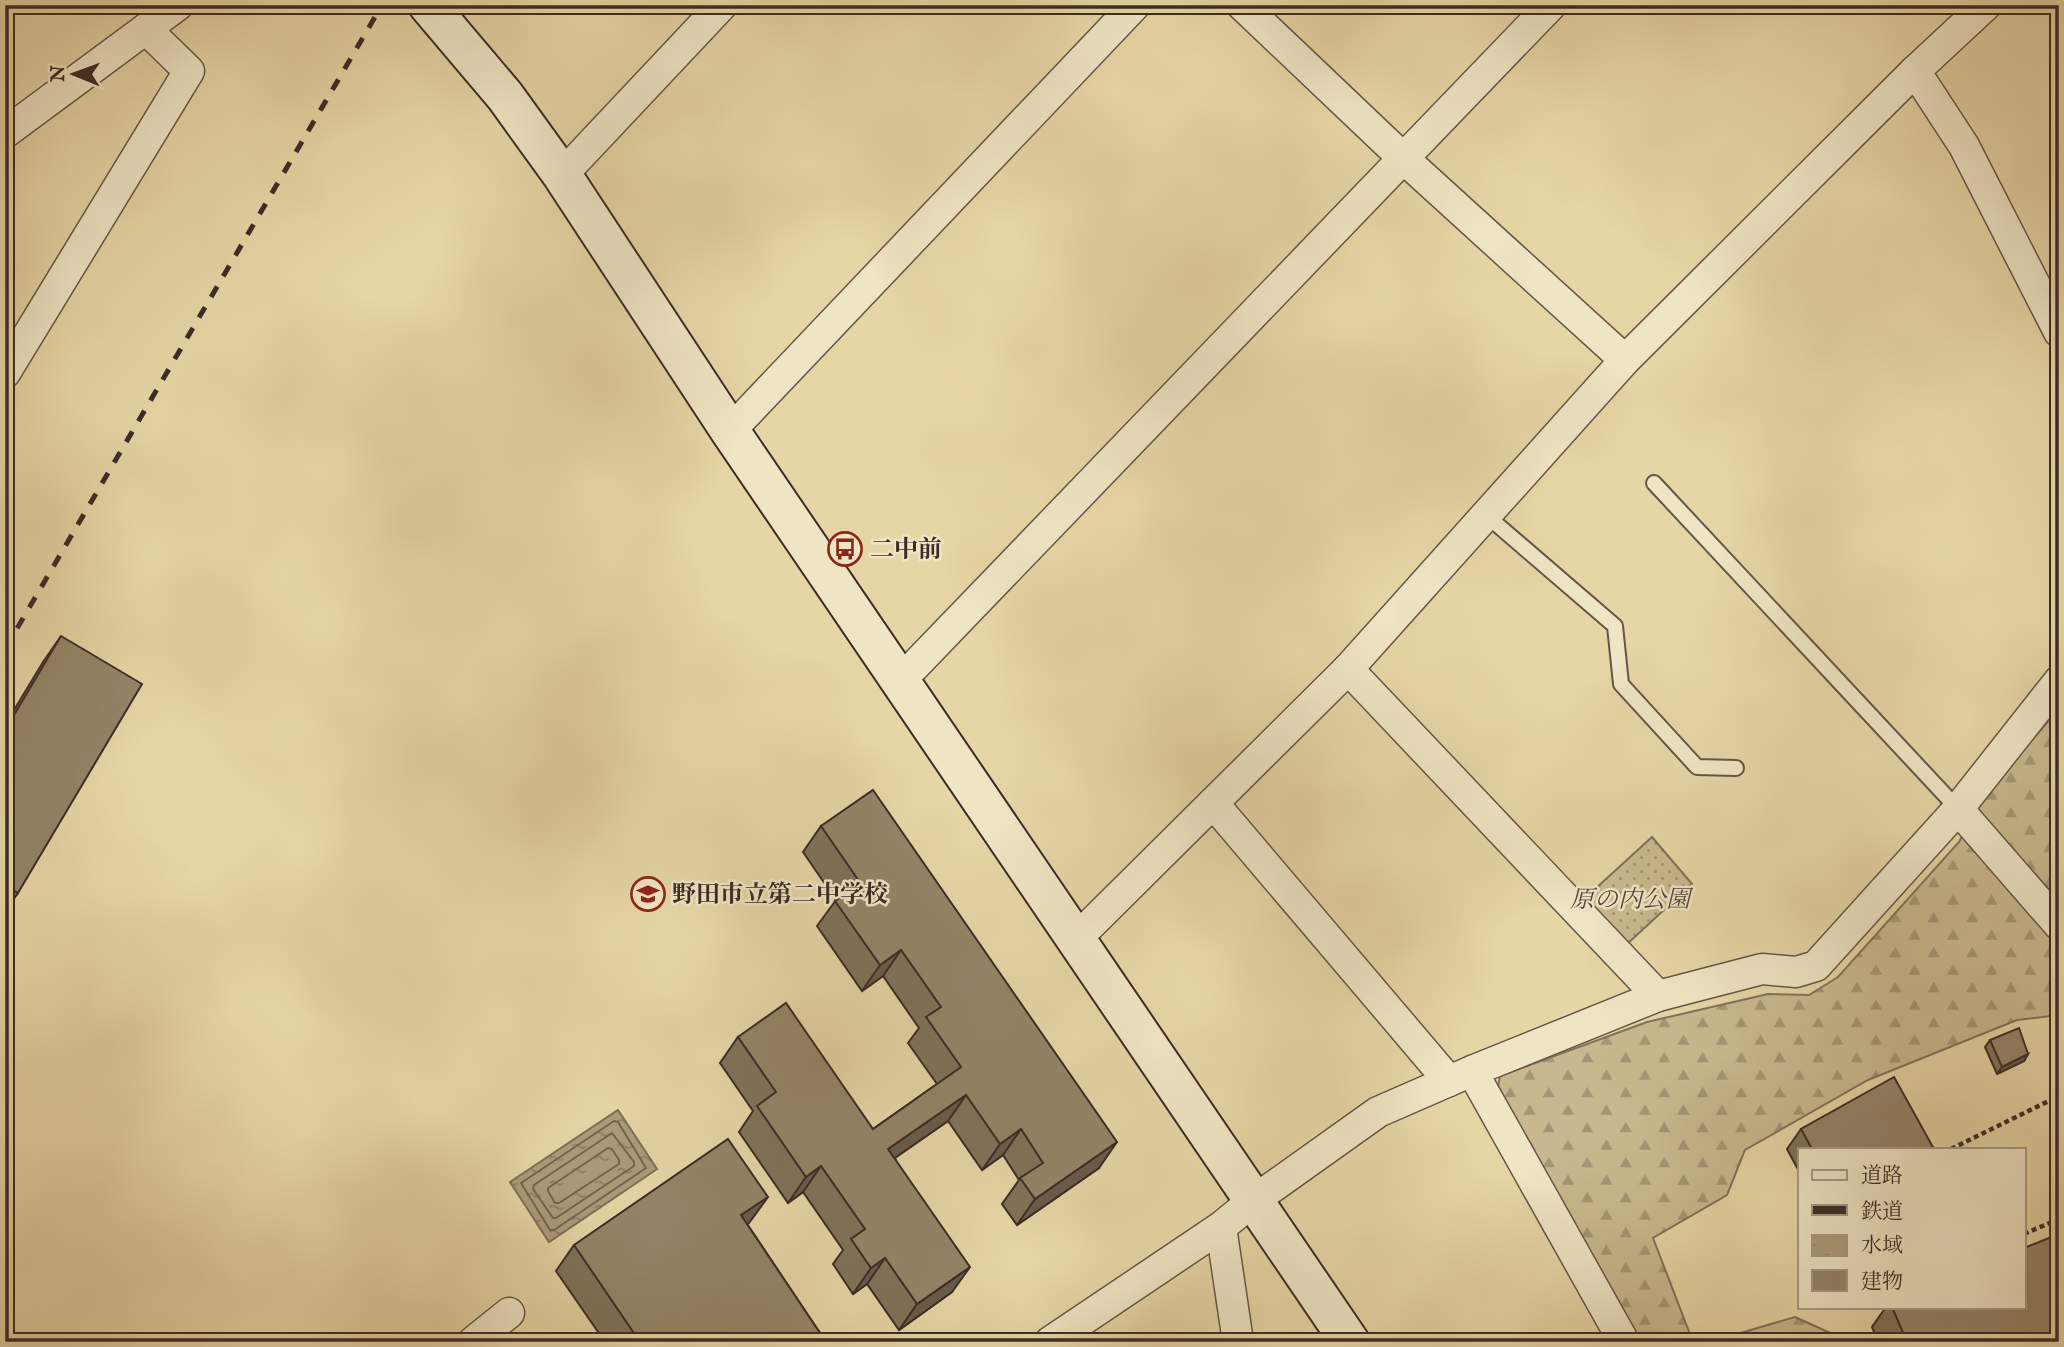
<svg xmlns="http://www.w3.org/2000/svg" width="2064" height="1347" font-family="'IM FELL English','Noto Serif JP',serif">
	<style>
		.forest { fill: url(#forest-firs); stroke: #82725a; stroke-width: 2 }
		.park { fill: url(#park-dots); stroke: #82725a; stroke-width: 2 }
		.water { fill: url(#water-ripples); stroke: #7f6f58; stroke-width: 2 }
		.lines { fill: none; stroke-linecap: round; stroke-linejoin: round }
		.shore { stroke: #746450; stroke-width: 2 }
		.lane-casing { stroke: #665646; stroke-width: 18 }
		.street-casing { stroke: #665646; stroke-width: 33 }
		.secondary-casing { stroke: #3c2c26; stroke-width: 42 }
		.path { stroke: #3c2c26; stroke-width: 4.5; stroke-dasharray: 5 3.5; stroke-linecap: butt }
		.lane { stroke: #efe4c4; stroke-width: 14 }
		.street { stroke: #efe4c4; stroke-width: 30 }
		.secondary { stroke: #efe4c4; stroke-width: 38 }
		.rail { stroke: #3c2c26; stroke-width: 5; stroke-dasharray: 12 12; stroke-linecap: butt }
		.wall { fill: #7f7259; stroke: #3c2c26; stroke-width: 2 }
		.shaded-wall { fill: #685c49; stroke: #3c2c26; stroke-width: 2 }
		.building { fill: #948468; stroke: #3c2c26; stroke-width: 2 }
		.labels { text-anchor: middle; stroke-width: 5; stroke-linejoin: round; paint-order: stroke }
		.poi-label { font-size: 24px; font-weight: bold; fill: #3c2c26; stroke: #efe4c4; text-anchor: start }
		.park-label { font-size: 24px; font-style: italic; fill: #58483b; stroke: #efe4c4 }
	</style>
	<defs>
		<pattern id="forest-firs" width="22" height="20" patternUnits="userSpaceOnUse" patternTransform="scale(1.75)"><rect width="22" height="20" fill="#c9b88f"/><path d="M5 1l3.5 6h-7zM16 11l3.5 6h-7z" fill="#a49675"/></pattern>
		<pattern id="park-dots" width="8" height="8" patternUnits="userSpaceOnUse" patternTransform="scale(1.75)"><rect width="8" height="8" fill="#c9b88f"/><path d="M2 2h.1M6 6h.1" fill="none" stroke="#a49675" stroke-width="1.8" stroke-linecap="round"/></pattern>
		<pattern id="water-ripples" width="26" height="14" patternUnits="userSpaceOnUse" patternTransform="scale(1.75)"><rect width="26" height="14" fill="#ac9c7a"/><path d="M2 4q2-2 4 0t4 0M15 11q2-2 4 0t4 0" fill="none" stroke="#8d7f64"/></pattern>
	</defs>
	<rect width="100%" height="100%" fill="#e6d5a5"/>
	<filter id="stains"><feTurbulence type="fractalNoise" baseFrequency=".00286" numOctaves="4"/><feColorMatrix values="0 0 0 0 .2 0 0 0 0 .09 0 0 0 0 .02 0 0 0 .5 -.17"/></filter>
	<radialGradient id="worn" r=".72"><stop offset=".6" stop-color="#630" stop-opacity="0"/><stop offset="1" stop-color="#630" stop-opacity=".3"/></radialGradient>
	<g class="forest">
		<polygon points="2059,709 2059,1015 2017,1020 1868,1080 1745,1150 1727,1195 1653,1238 1693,1342 1625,1342 1498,1087 1500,1076 1647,1022 1768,994 1809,995 1838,977 1959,842 1985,794"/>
		<polygon points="1795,1317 1850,1342 1710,1342"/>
	</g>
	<polygon class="park" points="1652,837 1692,884 1626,945 1584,899"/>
	<polygon class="water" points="618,1110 657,1169 549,1242 510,1182"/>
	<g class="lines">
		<g class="shore">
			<polygon points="614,1121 618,1122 646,1168 554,1230 550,1230 521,1183"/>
			<polygon points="612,1133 634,1162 634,1166 556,1218 553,1218 533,1189 534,1185"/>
			<polygon points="608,1148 612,1149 619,1160 619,1164 559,1203 555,1203 548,1191 548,1188"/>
		</g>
		<g class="lane-casing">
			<g id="lane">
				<polyline points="1654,483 1958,809"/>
				<polyline points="1486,515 1615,626 1621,684 1697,767 1736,768"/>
			</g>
		</g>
		<g class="street-casing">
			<g id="street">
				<polyline points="1242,5 1403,158 1625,360"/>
				<polyline points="1915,71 1964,146 2059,332"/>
				<polyline points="5,133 178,5"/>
				<polyline points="562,175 722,5"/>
				<polyline points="5,373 189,71 146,29"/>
				<polyline points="730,431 1135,5"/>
				<polyline points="1348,669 1658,996"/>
				<polyline points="901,680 1551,5"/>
				<polyline points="1213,803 1449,1081"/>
				<polyline points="1958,809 2059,925"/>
				<polyline points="1077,938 1348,669 1625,360 1915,71 1986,5"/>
				<polyline points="1472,1071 1624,1342"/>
				<polyline points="1221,1227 1238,1342"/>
				<polyline points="473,1342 509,1313"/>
				<polyline points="1050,1342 1221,1227 1253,1201 1378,1112 1472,1071 1658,996 1762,969 1796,972 1816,966 1958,809 2059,681"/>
			</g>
		</g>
		<g class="secondary-casing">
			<polyline id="secondary" points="428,5 505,96 562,175 730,431 1350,1342"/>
		</g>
		<g class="path">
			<polyline points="1951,1149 2059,1096"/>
			<polyline points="2024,1234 2059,1219"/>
		</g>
		<use href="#lane" class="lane"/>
		<use href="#street" class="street"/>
		<use href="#secondary" class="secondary"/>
		<polyline class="rail" points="5,649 382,5"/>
	</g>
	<g class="wall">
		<polygon points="61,636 18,893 5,911 5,725 43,662"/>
		<polygon points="821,826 1099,1168 1017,1225 1002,1204 1019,1180 1003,1155 982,1170 948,1121 895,1158 952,1292 899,1330 867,1284 853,1294 833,1264 843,1250 803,1192 788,1203 739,1132 753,1111 720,1063 738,1037 873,1129 937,1084 908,1043 919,1028 883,976 862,991 817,926 836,900 803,852"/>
		<polygon points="1990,1040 2028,1054 2024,1061 1997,1074 1985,1047"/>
		<polygon points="1801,1129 1934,1149 1800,1149 1800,1173 1787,1149"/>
		<polygon points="749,1223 747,1224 826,1342 605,1342 556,1271 574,1245"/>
		<polygon points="1886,1307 2024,1307 2059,1342 1878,1342 1872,1327"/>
	</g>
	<g class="shaded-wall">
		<polygon points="901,950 883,976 862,991 880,965"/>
		<polygon points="2028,1054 2024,1061 1997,1074 2002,1067"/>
		<polygon points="966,1095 948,1121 870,1175 888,1149"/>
		<polygon points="1021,1129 1003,1155 982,1170 1000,1144"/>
		<polygon points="1117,1142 1099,1168 1017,1225 1035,1199"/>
		<polygon points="821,1166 803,1192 788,1203 806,1177"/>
		<polygon points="768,1197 749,1223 722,1241 741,1215"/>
		<polygon points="885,1258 867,1284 853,1294 871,1268"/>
		<polygon points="970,1267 952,1292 899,1330 917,1304"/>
	</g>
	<g class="building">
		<polygon points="61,636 142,684 18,893 6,886 5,887 5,730"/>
		<polygon points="873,790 1117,1142 1035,1199 1020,1178 1043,1163 1021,1129 1000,1144 966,1095 888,1149 970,1267 917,1304 885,1258 871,1268 851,1239 865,1229 821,1166 806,1177 757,1106 776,1092 738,1037 786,1003 873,1129 961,1067 926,1017 941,1007 901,950 880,965 835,901 861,884 821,826"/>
		<polygon points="2019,1028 2028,1054 2002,1067 1990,1040"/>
		<polygon points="1894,1077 1934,1149 1812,1149 1801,1129"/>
		<polygon points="728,1139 768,1197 741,1215 826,1342 640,1342 574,1245"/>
		<polygon points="2059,1234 2059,1342 1907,1342 1892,1307 2024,1307 2024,1248"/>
	</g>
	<defs>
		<g id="bus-ring" transform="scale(1.75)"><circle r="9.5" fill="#efe4c4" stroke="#8f2418" stroke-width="1.5"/><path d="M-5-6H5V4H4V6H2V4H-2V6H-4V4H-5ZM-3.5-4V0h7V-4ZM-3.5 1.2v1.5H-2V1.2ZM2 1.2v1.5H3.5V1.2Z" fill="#8f2418"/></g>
		<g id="school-ring" transform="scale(1.75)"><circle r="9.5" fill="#efe4c4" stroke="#8f2418" stroke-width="1.5"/><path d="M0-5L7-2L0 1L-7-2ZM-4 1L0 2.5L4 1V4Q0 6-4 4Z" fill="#8f2418"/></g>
	</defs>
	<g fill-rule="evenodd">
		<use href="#bus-ring" x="845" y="549"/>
		<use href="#school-ring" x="648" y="894"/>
	</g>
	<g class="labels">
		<g class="poi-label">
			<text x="870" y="557">二中前</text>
			<text x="672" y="902">野田市立第二中学校</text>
		</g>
		<g class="park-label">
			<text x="1630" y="907">原の内公園</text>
		</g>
	</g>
	<rect width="2064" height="1347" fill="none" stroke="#e6d5a5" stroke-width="28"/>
	<rect x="7" y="7" width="2050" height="1333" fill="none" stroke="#3c2c26" stroke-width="3.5"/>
	<rect x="14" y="14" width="2036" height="1319" fill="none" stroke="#3c2c26" stroke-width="2"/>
	<rect x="1798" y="1148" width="228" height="161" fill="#efe4c4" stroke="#a79a85" stroke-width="2"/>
	<rect x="1812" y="1170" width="35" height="10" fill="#efe4c4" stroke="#a79a85" stroke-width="2"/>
	<text x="1861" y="1182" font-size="21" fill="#3c2c26">道路</text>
	<rect x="1812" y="1205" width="35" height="10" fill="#3c2c26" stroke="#a79a85" stroke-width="2"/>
	<text x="1861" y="1218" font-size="21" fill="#3c2c26">鉄道</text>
	<rect x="1812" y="1235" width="35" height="21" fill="url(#water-ripples)" stroke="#a79a85" stroke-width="2"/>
	<text x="1861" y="1252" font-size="21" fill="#3c2c26">水域</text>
	<rect x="1812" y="1270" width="35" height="21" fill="#948468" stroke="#a79a85" stroke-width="2"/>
	<text x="1861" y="1288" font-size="21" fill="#3c2c26">建物</text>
	<g transform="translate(74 74) rotate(271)" stroke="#efe4c4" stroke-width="5" paint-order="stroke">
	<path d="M0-5L12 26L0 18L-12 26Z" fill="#3c2c26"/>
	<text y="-10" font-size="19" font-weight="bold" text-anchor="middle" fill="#3c2c26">N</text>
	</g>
	<rect width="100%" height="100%" filter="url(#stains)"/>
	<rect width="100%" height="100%" fill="url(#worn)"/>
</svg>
